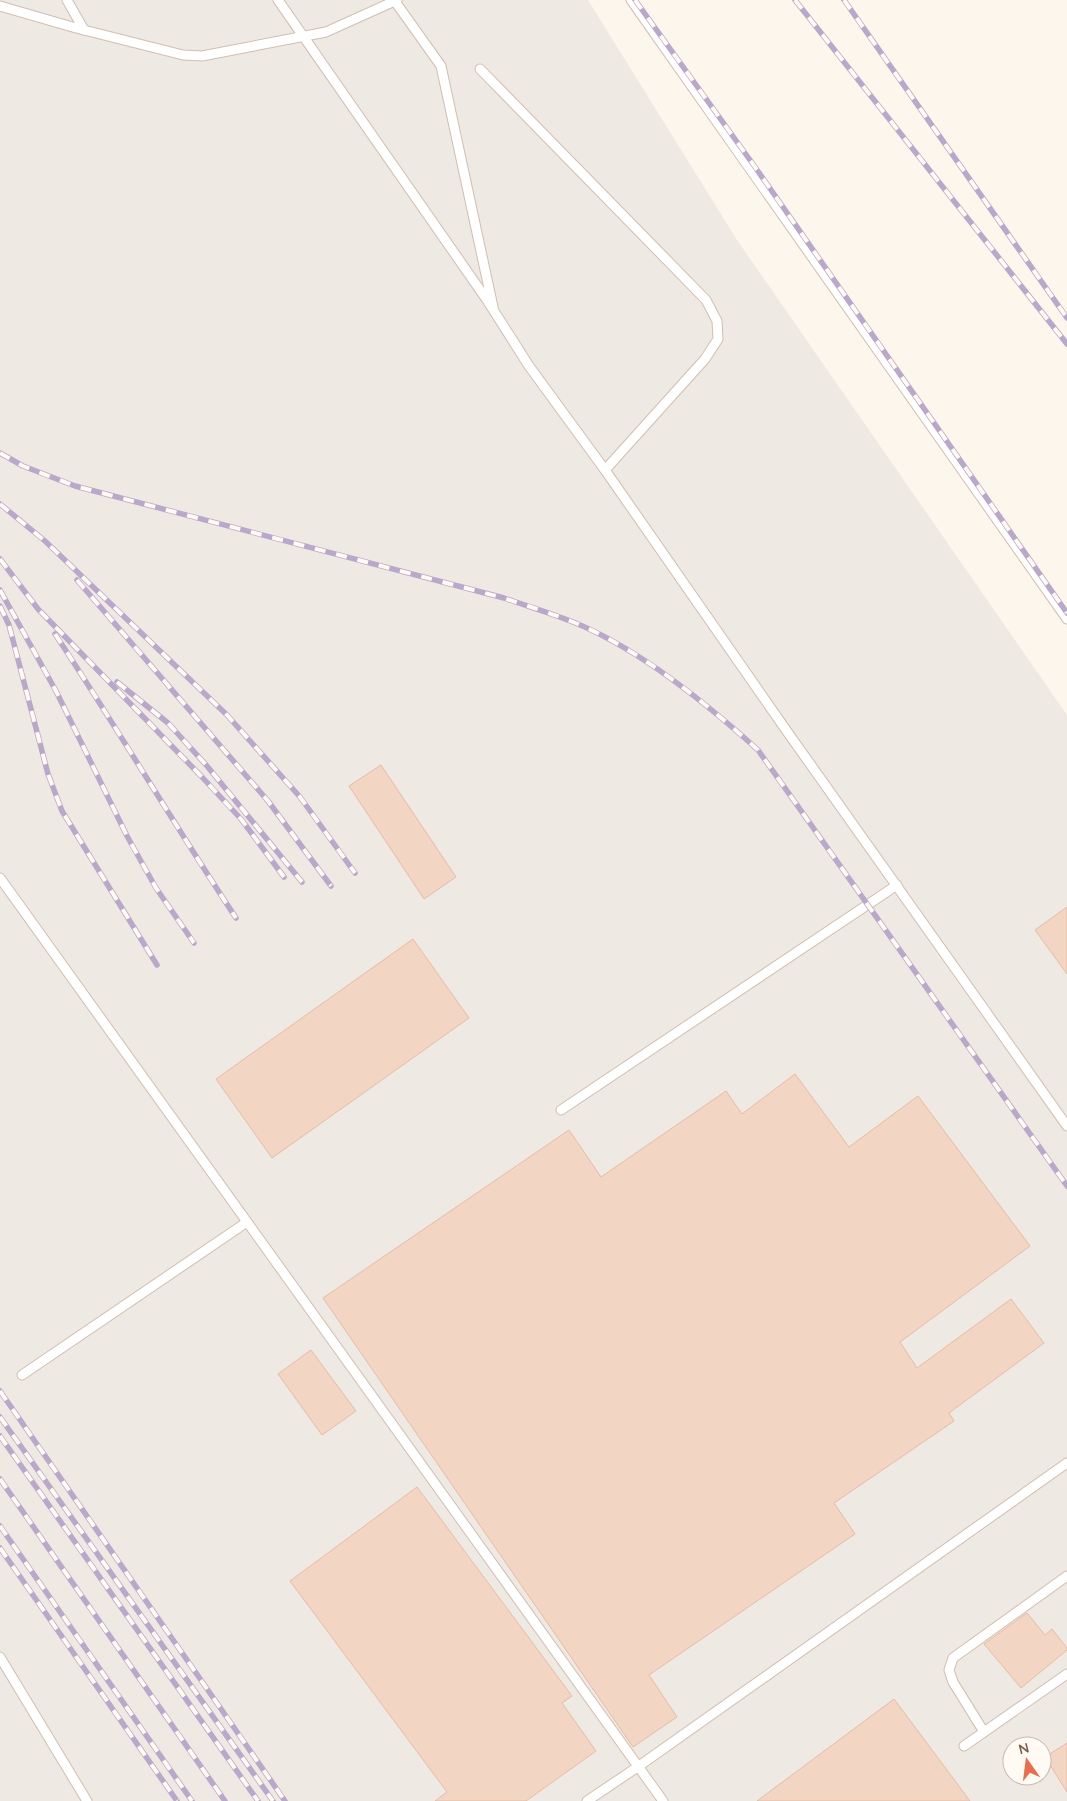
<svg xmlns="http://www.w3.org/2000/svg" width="1067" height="1801" font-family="Quicksand,sans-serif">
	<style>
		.industrial { fill: #efe9e4; fill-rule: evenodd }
		.building { fill: #f3d5c3; stroke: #e6bba3 }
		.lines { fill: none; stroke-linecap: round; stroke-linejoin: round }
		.lane-casing { stroke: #d1beb0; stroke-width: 11 }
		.lane { stroke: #fff; stroke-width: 9 }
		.rail-casing { stroke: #b9a8c9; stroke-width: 5.5 }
		.rail { stroke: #fffaf3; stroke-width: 4; stroke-dasharray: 11; stroke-linecap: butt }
	</style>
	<rect width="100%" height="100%" fill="#fdf6ec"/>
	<path class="industrial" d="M0 0H588L737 240 1067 715V1801H0ZM1012 1746H1042V1776H1012Z"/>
	<g class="building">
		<polygon points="381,765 456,877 424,899 349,786"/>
		<polygon points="1067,907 1067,974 1035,930"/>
		<polygon points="413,939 469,1018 272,1158 216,1079"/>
		<polygon points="795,1074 849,1147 918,1096 1030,1246 900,1342 917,1368 1011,1299 1044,1343 949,1413 954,1421 834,1503 855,1534 649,1675 677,1717 633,1747 323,1298 569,1130 601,1177 726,1091 742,1114"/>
		<polygon points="311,1350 356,1411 322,1435 278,1374"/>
		<polygon points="417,1487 572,1696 562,1703 596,1751 526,1801 435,1801 447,1792 290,1581"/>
		<polygon points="1027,1613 1045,1635 1052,1629 1067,1648 1067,1650 1021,1688 984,1644"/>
		<polygon points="894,1699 970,1801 757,1801"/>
		<polygon points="1067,1743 1067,1792 1045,1757"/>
	</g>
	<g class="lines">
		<g class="lane-casing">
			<g id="lane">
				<polyline points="67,0 84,30"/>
				<polyline points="278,0 487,300 529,366 605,470 786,730 1067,1126"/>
				<polyline points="394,0 441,66 493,307"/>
				<polyline points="631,0 1067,619"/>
				<polyline points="0,6 76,28 183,55 202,56 326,32 397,0"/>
				<polyline points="480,69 706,300 717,321 718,339 705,359 605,470"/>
				<polyline points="0,878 663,1801"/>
				<polyline points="561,1110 897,885"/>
				<polyline points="22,1375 247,1222"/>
				<polyline points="0,1657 87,1801"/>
				<polyline points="984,1732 953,1682 949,1670 953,1658 1067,1576"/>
				<polyline points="964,1746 1067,1674"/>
				<polyline points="587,1801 639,1766 1067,1463"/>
			</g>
		</g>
		<use href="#lane" class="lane"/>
		<g class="rail-casing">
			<g id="rail">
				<polyline points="635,0 755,167 1067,613"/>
				<polyline points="795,0 1067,344"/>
				<polyline points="844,0 1067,318"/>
				<path d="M0 453 23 466 75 486 504 598C527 606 551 613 573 622 638 648 706 703 758 750L1067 1186"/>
				<polyline points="0,504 45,541 227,715 300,797 355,873"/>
				<polyline points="0,559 38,609 201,776 241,819 284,877"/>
				<polyline points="77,580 268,801 331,886"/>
				<polyline points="0,590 56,691 127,836 156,888 194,943"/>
				<polyline points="0,606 9,625 48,774 62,811 157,965"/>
				<path d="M55 634C117 728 174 824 236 918"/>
				<polyline points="117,682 168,723 207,766 302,882"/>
				<polyline points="0,1391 285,1801"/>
				<polyline points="0,1417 273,1801"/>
				<polyline points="0,1436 258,1801"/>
				<polyline points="0,1479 225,1801"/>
				<polyline points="0,1526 192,1801"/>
				<polyline points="0,1548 177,1801"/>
			</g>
		</g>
		<use href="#rail" class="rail"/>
	</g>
	<g transform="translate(1027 1761) rotate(346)"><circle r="24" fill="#fffaf3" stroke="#cabbb1"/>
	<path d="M0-4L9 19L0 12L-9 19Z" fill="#e76f51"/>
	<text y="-8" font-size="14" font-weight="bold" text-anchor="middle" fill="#7a5c4d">N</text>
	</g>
</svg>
